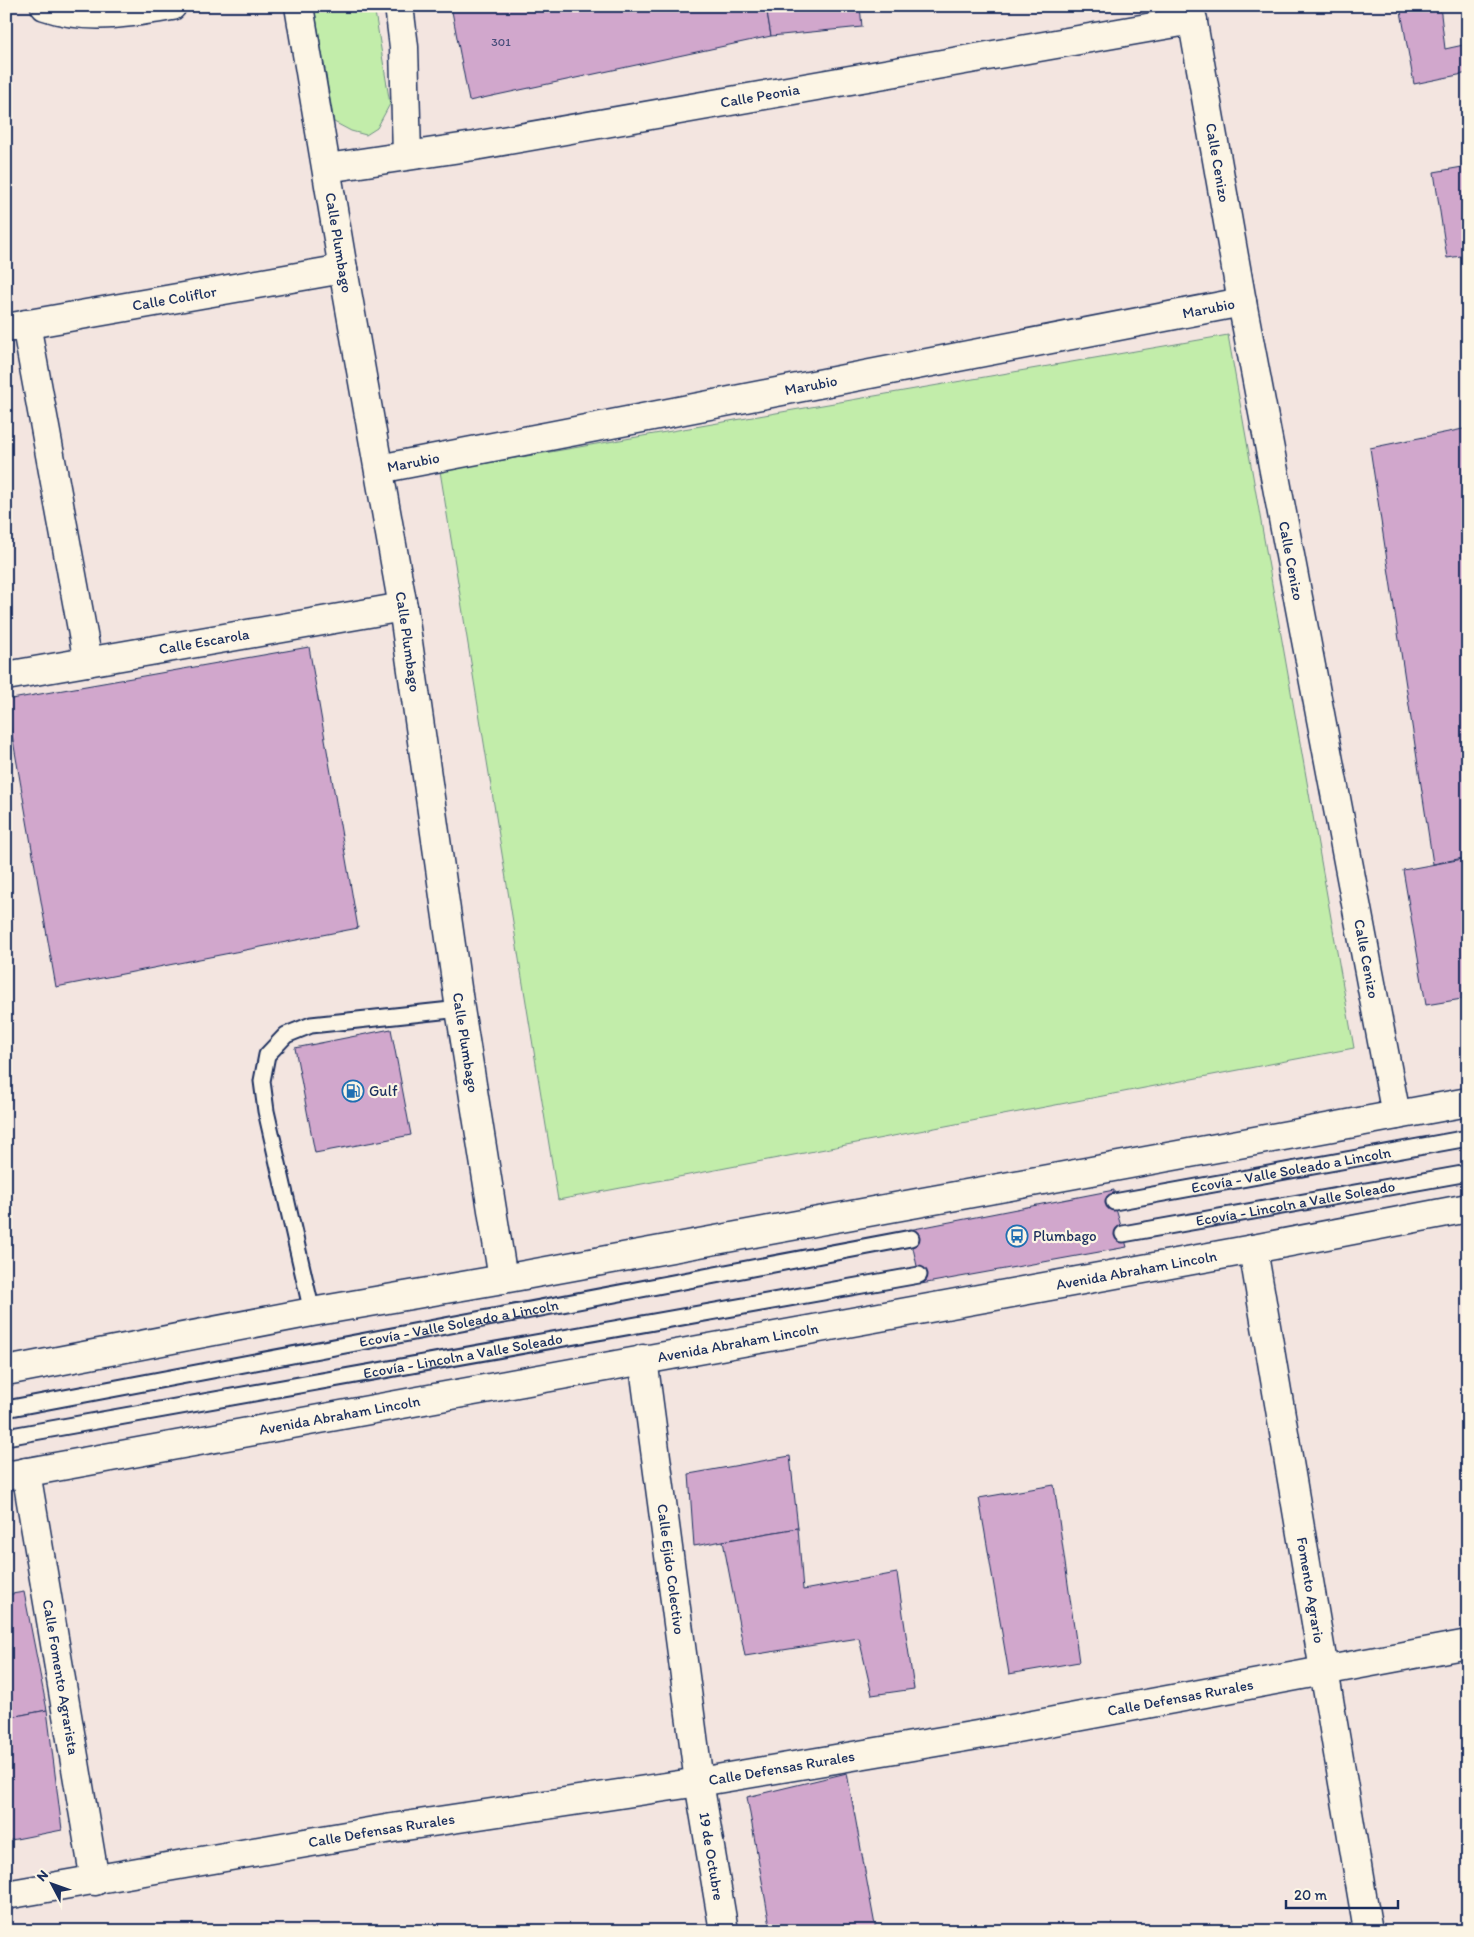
<svg xmlns="http://www.w3.org/2000/svg" width="1474" height="1937" font-family="Itim,sans-serif">
	<style>
		.green { fill: #c2edaa; stroke: #6e8e84 }
		.building { fill: #d1a7cc; stroke: #1b2f5e }
		.lines { fill: none; stroke-linecap: round; stroke-linejoin: round }
		.service-casing { stroke: #1b2f5e; stroke-width: 19 }
		.minor-casing { stroke: #1b2f5e; stroke-width: 31 }
		.primary-casing { stroke: #1b2f5e; stroke-width: 31 }
		.service { stroke: #fcf5e5; stroke-width: 15 }
		.minor { stroke: #fcf5e5; stroke-width: 28 }
		.primary { stroke: #fcf5e5; stroke-width: 28 }
		.labels { text-anchor: middle; stroke-width: 4.5; stroke-linejoin: round; paint-order: stroke }
		.number-label { font-size: 12px; fill: #484d7a }
		.street-label { font-size: 15px; fill: #1b2f5e; stroke: #fcf5e5 }
		.poi-label { font-size: 15px; fill: #1b2f5e; stroke: #fcf5e5; text-anchor: start }
	</style>
	<rect width="100%" height="100%" fill="#f3e5e0"/>
	<filter id="ink" filterUnits="userSpaceOnUse"><feTurbulence type="fractalNoise" baseFrequency=".02" numOctaves="2"/><feDisplacementMap in="SourceGraphic" scale="10" xChannelSelector="R" yChannelSelector="G"/><feConvolveMatrix kernelMatrix="1 2 1 2 8 2 1 2 1" color-interpolation-filters="sRGB"/></filter>
	<g filter="url(#ink)">
		<g class="green">
			<polygon points="314,6 374,6 390,104 377,128 366,135 351,131 334,122"/>
			<polygon points="1228,335 1354,1048 558,1200 440,471"/>
		</g>
		<g class="building">
			<polygon points="451,6 766,6 771,36 469,101"/>
			<polygon points="766,6 860,6 862,27 771,36"/>
			<polygon points="1400,6 1440,6 1445,49 1468,44 1468,73 1414,84"/>
			<polygon points="1468,166 1468,255 1447,258 1434,172"/>
			<polygon points="1468,428 1468,857 1433,864 1370,448"/>
			<polygon points="309,647 358,928 56,987 6,700"/>
			<polygon points="1468,858 1468,998 1426,1005 1403,870"/>
			<polygon points="391,1029 411,1135 315,1153 295,1048"/>
			<polygon points="1114,1190 1114,1202 1127,1247 921,1284 909,1230"/>
			<polygon points="790,1456 798,1528 694,1546 689,1474"/>
			<polygon points="1054,1485 1079,1662 1009,1674 979,1498"/>
			<polygon points="798,1528 803,1590 897,1573 914,1689 872,1695 859,1638 745,1656 723,1541"/>
			<polygon points="24,1592 47,1710 6,1718 6,1595"/>
			<polygon points="47,1710 62,1830 6,1841 6,1718"/>
			<polygon points="847,1773 876,1931 771,1931 747,1797"/>
		</g>
		<g class="lines">
			<g class="service-casing">
				<g id="service">
					<path id="s1" d="M1114 1202 1468 1138"/>
					<path id="s2" d="M1123 1234 1468 1173"/>
					<polyline points="312,1312 266,1111 262,1081 267,1055 286,1035 311,1025 460,1009"/>
					<path id="s3" d="M6 1409 911 1238"/>
					<path id="s4" d="M6 1437 919 1275"/>
				</g>
			</g>
			<g class="minor-casing">
				<g id="minor">
					<path d="M45 6C87 21 130 13 172 6"/>
					<path id="s5" d="M299 6 343 269 403 607 460 1009 503 1279"/>
					<polyline points="399,6 404,47 407,155"/>
					<path id="s6" d="M1190 6 1242 302 1396 1115"/>
					<path id="s7" d="M327 168 474 146 1193 20"/>
					<polyline points="26,324 88,662"/>
					<path id="s8" d="M6 328 343 269"/>
					<path id="s9" d="M379 469 1242 302"/>
					<path id="s10" d="M6 676 403 607"/>
					<path id="s11" d="M1253 1249 1368 1931"/>
					<path id="s12" d="M643 1359 699 1782 724 1931"/>
					<path id="s13" d="M26 1472 95 1881"/>
					<path id="s14" d="M6 1895 392 1828 699 1782 1001 1731 1468 1644"/>
				</g>
			</g>
			<g class="primary-casing">
				<g id="primary">
					<polyline points="6,1371 312,1312 503,1279 1468,1102"/>
					<path id="s15" d="M6 1476 1253 1249 1468 1208"/>
				</g>
			</g>
			<use href="#service" class="service"/>
			<use href="#minor" class="minor"/>
			<use href="#primary" class="primary"/>
		</g>
	</g>
	<defs>
		<g id="fuel-ring" transform="scale(1.125)"><circle r="9.5" fill="#fcf5e5" stroke="#1f6fb2" stroke-width="1.5"/><path d="M-5.5-6h7V0h2V4h1.3V-2.5L3-4.5l.8-.8L6-3V5H2.5V1h-1V6h-7ZM-4.2-4.7v3.2H.2V-4.7Z" fill="#1f6fb2"/></g>
		<g id="bus-ring" transform="scale(1.125)"><circle r="9.5" fill="#fcf5e5" stroke="#1f6fb2" stroke-width="1.5"/><path d="M-5-6H5V4H4V6H2V4H-2V6H-4V4H-5ZM-3.5-4V0h7V-4ZM-3.5 1.2v1.5H-2V1.2ZM2 1.2v1.5H3.5V1.2Z" fill="#1f6fb2"/></g>
	</defs>
	<g fill-rule="evenodd">
		<use href="#fuel-ring" x="353" y="1091"/>
		<use href="#bus-ring" x="1017" y="1236"/>
	</g>
	<g class="labels">
		<g class="number-label">
			<text x="501" y="46">301</text>
		</g>
		<g class="street-label">
			<text dy="5" stroke="none"><textPath href="#s7" startOffset="439">Calle Peonia</textPath></text>
			<text dy="5" stroke="none"><textPath href="#s6" startOffset="159">Calle Cenizo</textPath></text>
			<text dy="5" stroke="none"><textPath href="#s5" startOffset="240">Calle Plumbago</textPath></text>
			<text dy="5" stroke="none"><textPath href="#s8" startOffset="171">Calle Coliflor</textPath></text>
			<text dy="5" stroke="none"><textPath href="#s9" startOffset="845">Marubio</textPath></text>
			<text dy="5" stroke="none"><textPath href="#s9" startOffset="440">Marubio</textPath></text>
			<text dy="5" stroke="none"><textPath href="#s9" startOffset="35">Marubio</textPath></text>
			<text dy="5" stroke="none"><textPath href="#s6" startOffset="564">Calle Cenizo</textPath></text>
			<text dy="5" stroke="none"><textPath href="#s10" startOffset="201">Calle Escarola</textPath></text>
			<text dy="5" stroke="none"><textPath href="#s5" startOffset="645">Calle Plumbago</textPath></text>
			<text dy="5" stroke="none"><textPath href="#s6" startOffset="969">Calle Cenizo</textPath></text>
			<text dy="5" stroke="none"><textPath href="#s5" startOffset="1050">Calle Plumbago</textPath></text>
			<text dy="5" stroke="none"><textPath href="#s1" startOffset="180">Ecovía - Valle Soleado a Lincoln</textPath></text>
			<text dy="5" stroke="none"><textPath href="#s2" startOffset="175">Ecovía - Lincoln a Valle Soleado</textPath></text>
			<text dy="5" stroke="none"><textPath href="#s15" startOffset="1149">Avenida Abraham Lincoln</textPath></text>
			<text dy="5" stroke="none"><textPath href="#s3" startOffset="461">Ecovía - Valle Soleado a Lincoln</textPath></text>
			<text dy="5" stroke="none"><textPath href="#s15" startOffset="744">Avenida Abraham Lincoln</textPath></text>
			<text dy="5" stroke="none"><textPath href="#s4" startOffset="464">Ecovía - Lincoln a Valle Soleado</textPath></text>
			<text dy="5" stroke="none"><textPath href="#s15" startOffset="339">Avenida Abraham Lincoln</textPath></text>
			<text dy="5" stroke="none"><textPath href="#s12" startOffset="212">Calle Ejido Colectivo</textPath></text>
			<text dy="5" stroke="none"><textPath href="#s11" startOffset="346">Fomento Agrario</textPath></text>
			<text dy="5" stroke="none"><textPath href="#s13" startOffset="208">Calle Fomento Agrarista</textPath></text>
			<text dy="5" stroke="none"><textPath href="#s14" startOffset="1191">Calle Defensas Rurales</textPath></text>
			<text dy="5" stroke="none"><textPath href="#s14" startOffset="786">Calle Defensas Rurales</textPath></text>
			<text dy="5" stroke="none"><textPath href="#s14" startOffset="381">Calle Defensas Rurales</textPath></text>
			<text dy="5" stroke="none"><textPath href="#s12" startOffset="502">19 de Octubre</textPath></text>
		</g>
		<g class="poi-label">
			<text x="369" y="1096">Gulf</text>
			<text x="1033" y="1241">Plumbago</text>
		</g>
	</g>
	<rect width="1474" height="1937" fill="none" stroke="#fcf5e5" stroke-width="25"/>
	<rect x="12" y="12" width="1449" height="1912" fill="none" stroke="#1b2f5e" stroke-width="2" filter="url(#ink)"/>
	<g transform="translate(52 1884) rotate(311)" stroke="#fcf5e5" stroke-width="4" paint-order="stroke">
	<path d="M0-4L9 19L0 12L-9 19Z" fill="#1b2f5e"/>
	<text y="-8" font-size="14" font-weight="bold" text-anchor="middle" fill="#1b2f5e">N</text>
	</g>
	<path d="M1286 1900v8h112v-8" fill="none" stroke="#1b2f5e" stroke-width="2.5"/>
	<text x="1294" y="1900" font-size="15" fill="#1b2f5e" stroke="#fcf5e5" stroke-width="4" paint-order="stroke">20 m</text>
</svg>
